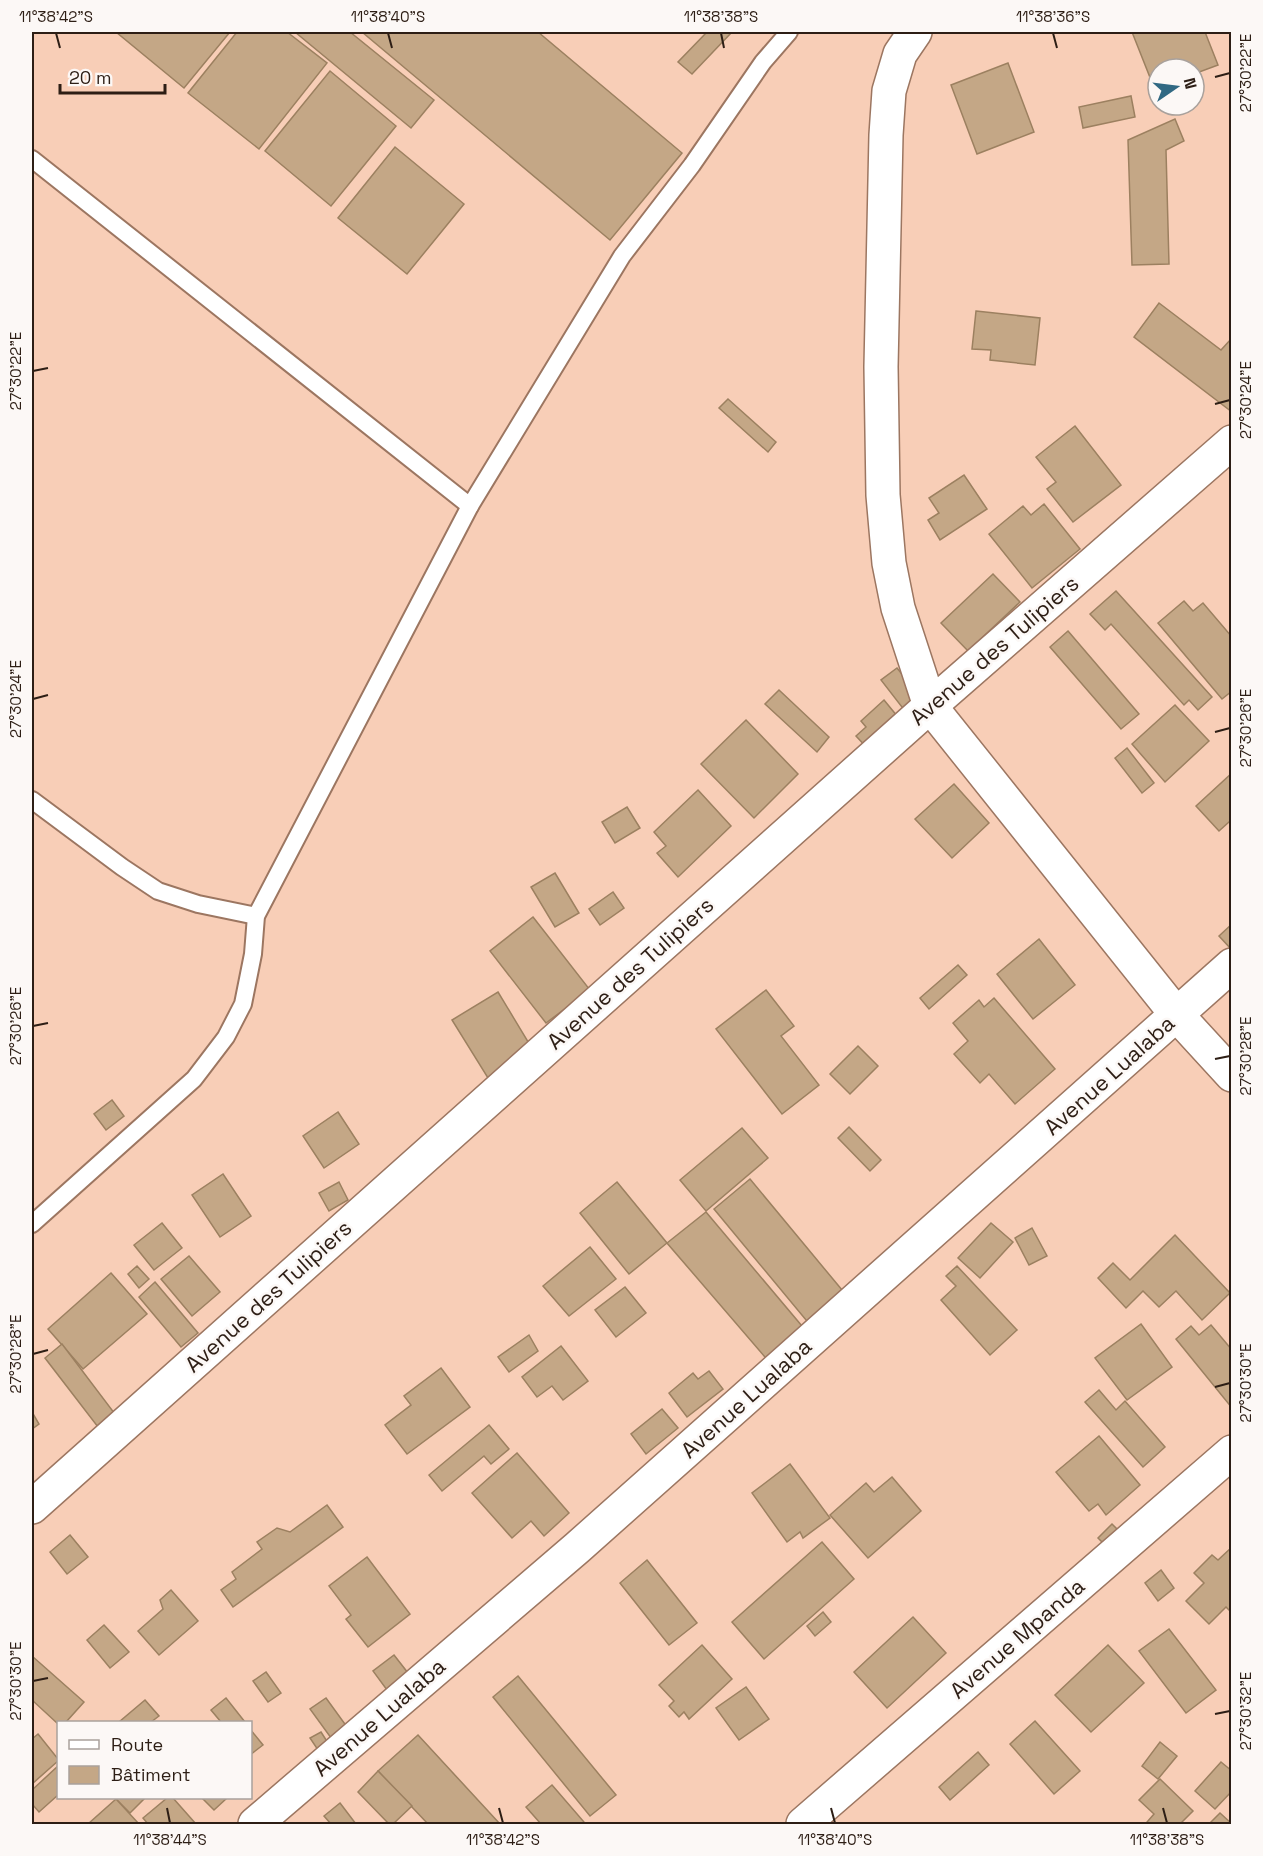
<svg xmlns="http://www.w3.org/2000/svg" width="1263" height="1856" font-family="'Space Grotesk',sans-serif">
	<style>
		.building { fill: #c4a786; stroke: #9c8060; stroke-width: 1.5 }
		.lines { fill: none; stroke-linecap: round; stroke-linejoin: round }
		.service-casing { stroke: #9c7661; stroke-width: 20 }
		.minor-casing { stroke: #9c7661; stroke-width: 36 }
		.service { stroke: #fff; stroke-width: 16 }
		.minor { stroke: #fff; stroke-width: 33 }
		.ticks { fill: none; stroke: #2d1e15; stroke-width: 2 }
		.labels { text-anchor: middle; stroke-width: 5; stroke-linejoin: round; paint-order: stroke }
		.street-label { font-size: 22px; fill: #2d1e15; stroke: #fcf8f6 }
		.neatline { fill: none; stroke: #2d1e15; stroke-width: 2 }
		.ticks-label { font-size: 15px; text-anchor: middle; fill: #2d1e15 }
	</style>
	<rect width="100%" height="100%" fill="#f8ceb7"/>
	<g class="building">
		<polygon points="116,32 230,32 184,88"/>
		<polygon points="237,32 287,32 327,63 259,149 188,93"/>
		<polygon points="295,32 350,32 434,100 411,128"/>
		<polygon points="362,32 538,32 682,153 610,240"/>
		<polygon points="707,32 732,32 692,74 678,62"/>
		<polygon points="1132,32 1205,32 1218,65 1194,74 1194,69 1158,69 1158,89 1155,90"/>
		<polygon points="1008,63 1034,132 977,154 951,85"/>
		<polygon points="330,71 396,126 331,206 265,151"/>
		<polygon points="1131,96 1135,117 1083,128 1079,107"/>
		<polygon points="1175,119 1184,141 1166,150 1169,264 1132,265 1128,140"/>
		<polygon points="395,147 464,204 407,274 338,218"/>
		<polygon points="1159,303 1221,350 1232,338 1232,412 1134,337"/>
		<polygon points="976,311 1040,318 1035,365 990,360 991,350 972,349"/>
		<polygon points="728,399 776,442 768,452 719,408"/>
		<polygon points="1075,426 1121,485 1073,522 1047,489 1056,482 1036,457"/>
		<polygon points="964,475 987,509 940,540 928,520 939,513 929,498"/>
		<polygon points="1044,504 1080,549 1032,588 989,534 1023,506 1031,515"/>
		<polygon points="993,574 1020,602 968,651 941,623"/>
		<polygon points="1116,591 1212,697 1198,710 1189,700 1184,705 1111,624 1105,630 1090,614"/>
		<polygon points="1184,601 1193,611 1203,603 1232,637 1232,691 1222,699 1158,623"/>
		<polygon points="1068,631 1139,714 1121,729 1050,647"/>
		<polygon points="897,668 921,698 905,711 881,680"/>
		<polygon points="779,690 829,737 817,752 765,704"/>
		<polygon points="884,700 902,722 870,751 856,736 866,727 861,721"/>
		<polygon points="1175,705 1209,741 1165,782 1132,744"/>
		<polygon points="746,720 798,774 754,818 701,764"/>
		<polygon points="1127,748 1154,783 1142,793 1115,758"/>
		<polygon points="1232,773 1232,825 1229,822 1219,831 1196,806"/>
		<polygon points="954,784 989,823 952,858 915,819"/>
		<polygon points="698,790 731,826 678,877 657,853 666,846 654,832"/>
		<polygon points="627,807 640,828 615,843 602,822"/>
		<polygon points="555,873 579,913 555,927 531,887"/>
		<polygon points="613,892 624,908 600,925 589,909"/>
		<polygon points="533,917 590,990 546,1023 490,951"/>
		<polygon points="1232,924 1232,950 1219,936"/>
		<polygon points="1039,939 1075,985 1033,1019 997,974"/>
		<polygon points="958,965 967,975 929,1009 920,998"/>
		<polygon points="766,990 794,1026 781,1036 819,1085 782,1114 716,1029"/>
		<polygon points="498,992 533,1050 488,1078 452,1020"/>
		<polygon points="994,998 1055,1069 1015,1104 989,1074 980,1083 954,1054 968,1041 953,1023 979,1000 984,1007"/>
		<polygon points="858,1046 878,1066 850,1094 830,1074"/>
		<polygon points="112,1100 124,1116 106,1130 94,1114"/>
		<polygon points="338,1112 359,1144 324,1168 303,1136"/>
		<polygon points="849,1127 881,1160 870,1171 838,1138"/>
		<polygon points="742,1128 768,1158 706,1211 680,1180"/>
		<polygon points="223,1174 251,1216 220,1237 192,1195"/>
		<polygon points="750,1179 847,1296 811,1326 714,1209"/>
		<polygon points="339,1182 348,1200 329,1211 319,1193"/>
		<polygon points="617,1182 667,1243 629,1274 580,1213"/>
		<polygon points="706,1212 807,1332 771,1364 667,1243"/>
		<polygon points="162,1223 182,1248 154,1270 134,1245"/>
		<polygon points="991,1223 1013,1242 980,1278 958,1258"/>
		<polygon points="1032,1228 1047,1256 1029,1265 1015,1238"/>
		<polygon points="1175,1235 1230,1293 1202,1320 1176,1291 1159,1307 1143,1291 1126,1308 1098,1278 1113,1263 1130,1280"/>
		<polygon points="590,1247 616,1279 569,1316 543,1286"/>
		<polygon points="189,1256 220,1292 192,1316 161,1279"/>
		<polygon points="137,1266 149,1279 139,1288 128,1274"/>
		<polygon points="957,1266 1017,1330 990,1355 941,1300 956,1286 946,1276"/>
		<polygon points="111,1273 147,1314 83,1369 48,1329"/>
		<polygon points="155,1282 198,1333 181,1347 139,1297"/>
		<polygon points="625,1287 646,1313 616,1337 595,1310"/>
		<polygon points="1141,1324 1172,1367 1127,1400 1095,1358"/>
		<polygon points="1211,1325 1232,1350 1232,1408 1176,1339 1191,1326 1199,1335"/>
		<polygon points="529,1335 538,1351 509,1372 498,1357"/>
		<polygon points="62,1344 115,1414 98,1427 45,1358"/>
		<polygon points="561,1346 588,1381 563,1400 552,1386 537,1397 522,1377"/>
		<polygon points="441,1368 470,1407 407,1454 385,1425 411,1405 404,1396"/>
		<polygon points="709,1371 723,1389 687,1417 669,1393 693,1373 698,1379"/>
		<polygon points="1099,1390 1116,1410 1125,1401 1165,1447 1143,1467 1085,1402"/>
		<polygon points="662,1409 678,1428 646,1454 631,1434"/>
		<polygon points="32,1412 39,1424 32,1429"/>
		<polygon points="489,1425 509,1449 491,1464 484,1456 442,1491 429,1475"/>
		<polygon points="1099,1436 1140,1485 1106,1515 1098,1504 1089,1511 1056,1472"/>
		<polygon points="517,1453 569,1513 544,1536 531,1521 512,1538 472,1493"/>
		<polygon points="790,1464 830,1518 803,1538 800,1532 787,1542 752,1493"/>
		<polygon points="892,1477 921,1511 868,1558 830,1515 866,1483 874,1492"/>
		<polygon points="327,1505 343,1527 233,1607 221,1590 236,1579 232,1572 262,1549 257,1542 277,1528 290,1532"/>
		<polygon points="1112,1524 1127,1539 1113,1553 1098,1538"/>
		<polygon points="70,1535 88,1557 67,1574 50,1552"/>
		<polygon points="822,1542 854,1579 764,1659 732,1622"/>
		<polygon points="1231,1548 1232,1613 1226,1607 1209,1624 1186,1601 1204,1583 1194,1573 1212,1555 1218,1560"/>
		<polygon points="367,1557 410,1614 368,1647 346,1619 351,1615 329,1586"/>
		<polygon points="647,1560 697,1623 669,1645 620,1583"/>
		<polygon points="1161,1570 1174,1588 1158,1601 1145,1583"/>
		<polygon points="171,1590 198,1621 159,1655 138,1631 163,1609 160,1600"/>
		<polygon points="823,1612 831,1622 815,1636 807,1626"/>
		<polygon points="913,1617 946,1653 887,1708 854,1672"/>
		<polygon points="104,1625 129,1652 110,1668 87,1640"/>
		<polygon points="1169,1629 1216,1690 1186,1713 1139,1651"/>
		<polygon points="702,1645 732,1679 689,1719 684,1712 679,1717 669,1706 674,1701 659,1685"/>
		<polygon points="1108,1645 1144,1683 1091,1732 1055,1695"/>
		<polygon points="394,1655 408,1673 387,1690 373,1671"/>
		<polygon points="32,1656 84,1702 66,1722 58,1724 32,1700"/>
		<polygon points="266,1672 281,1693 268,1702 253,1681"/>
		<polygon points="518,1676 616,1795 590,1816 493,1697"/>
		<polygon points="746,1687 769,1719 739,1740 716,1708"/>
		<polygon points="226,1698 245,1722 221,1722 211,1710"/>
		<polygon points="326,1698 350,1731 334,1742 310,1709"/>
		<polygon points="145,1700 159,1716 151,1722 119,1722"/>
		<polygon points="1035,1721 1080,1771 1054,1794 1010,1744"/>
		<polygon points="250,1729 263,1745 250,1755"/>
		<polygon points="321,1732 330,1746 320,1753 310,1738"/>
		<polygon points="38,1734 58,1759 58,1761 32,1784 32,1739"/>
		<polygon points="418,1735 500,1824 428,1824 378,1771"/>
		<polygon points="1160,1742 1177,1756 1158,1779 1142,1766"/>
		<polygon points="978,1752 989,1765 950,1800 939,1787"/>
		<polygon points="1221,1762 1232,1771 1232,1791 1215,1809 1195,1791"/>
		<polygon points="58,1766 58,1795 39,1812 32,1804 32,1790"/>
		<polygon points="378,1771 412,1806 393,1824 389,1824 358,1792"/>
		<polygon points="1160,1779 1193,1811 1180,1824 1150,1824 1147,1822 1154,1814 1139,1800"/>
		<polygon points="552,1785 584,1822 581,1824 541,1824 526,1807"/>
		<polygon points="115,1798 143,1798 144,1799 130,1813"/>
		<polygon points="167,1798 173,1798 196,1824 148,1824 143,1818"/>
		<polygon points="202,1798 227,1798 214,1810"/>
		<polygon points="116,1799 139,1824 88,1824"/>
		<polygon points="340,1803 356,1824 331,1824 324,1816"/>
		<polygon points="1220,1813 1232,1824 1209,1824"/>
	</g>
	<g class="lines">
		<g class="service-casing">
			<g id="service">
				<polyline points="32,159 470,506"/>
				<polyline points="32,800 122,867 158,891 198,904 256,916"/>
				<polyline points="32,1224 194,1079 226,1037 243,1004 253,954 256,916 470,506 622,256 692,165 763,62 789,32"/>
			</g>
		</g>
		<g class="minor-casing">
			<g id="minor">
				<polyline points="915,32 900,54 889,91 886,135 881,367 883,495 889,563 898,608 930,706 1177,1015 1232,1075"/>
				<polyline points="32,1507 930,706 1232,442"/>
				<polyline points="255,1824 577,1548 1232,965"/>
				<polyline points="803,1824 1232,1452"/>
			</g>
		</g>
		<use href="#service" class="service"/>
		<use href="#minor" class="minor"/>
	</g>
	<path class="ticks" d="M56 33 60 48M388 33 392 48M721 33 724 48M1053 33 1057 48M1215 77 1230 73M33 371 48 368M1215 404 1230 400M33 699 48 695M1215 732 1230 728M33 1026 48 1023M1215 1059 1230 1056M33 1354 48 1350M1215 1387 1230 1383M33 1681 48 1678M1215 1714 1230 1711M167 1808 170 1823M499 1808 503 1823M831 1808 835 1823M1163 1808 1167 1823"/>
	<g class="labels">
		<g class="street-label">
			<text transform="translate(994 650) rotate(-41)" y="8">Avenue des Tulipiers</text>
			<text transform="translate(630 973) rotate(-42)" y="8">Avenue des Tulipiers</text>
			<text transform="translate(1109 1075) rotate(-42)" y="8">Avenue Lualaba</text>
			<text transform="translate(268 1296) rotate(-42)" y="8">Avenue des Tulipiers</text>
			<text transform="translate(746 1398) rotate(-42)" y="8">Avenue Lualaba</text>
			<text transform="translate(1017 1638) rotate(-41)" y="8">Avenue Mpanda</text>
			<text transform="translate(379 1717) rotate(-41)" y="8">Avenue Lualaba</text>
		</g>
	</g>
	<rect width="1263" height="1856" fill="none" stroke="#fcf8f6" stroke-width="66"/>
	<rect x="57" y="1721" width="195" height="78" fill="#fcf8f6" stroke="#a9a19c" stroke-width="1.5"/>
	<rect x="69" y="1740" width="30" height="9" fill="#ffffff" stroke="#a9a19c" stroke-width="1.5"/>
	<text x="111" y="1751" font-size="18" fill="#2d1e15">Route</text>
	<rect x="69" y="1766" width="30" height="18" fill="#c4a786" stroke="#a9a19c" stroke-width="1.5"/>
	<text x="111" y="1781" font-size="18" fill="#2d1e15">Bâtiment</text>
	<g transform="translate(1176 87) rotate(76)"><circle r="28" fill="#fcf8f6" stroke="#a9a19c" stroke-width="1.5"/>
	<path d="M0-4.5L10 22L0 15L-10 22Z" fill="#316983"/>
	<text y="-9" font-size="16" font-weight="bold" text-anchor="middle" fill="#2d1e15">N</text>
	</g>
	<path d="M60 84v9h105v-9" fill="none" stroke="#2d1e15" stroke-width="3"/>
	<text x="69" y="84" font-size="18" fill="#2d1e15" stroke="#fcf8f6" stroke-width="4.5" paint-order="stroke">20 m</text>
	<rect x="33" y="33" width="1197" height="1790" class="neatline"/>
	<g class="ticks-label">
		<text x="56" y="22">11°38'42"S</text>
		<text x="388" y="22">11°38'40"S</text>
		<text x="721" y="22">11°38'38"S</text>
		<text x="1053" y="22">11°38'36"S</text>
		<text transform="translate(1246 73) rotate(-90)" y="5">27°30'22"E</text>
		<text transform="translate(16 371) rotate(-90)" y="5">27°30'22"E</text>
		<text transform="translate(1246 400) rotate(-90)" y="5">27°30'24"E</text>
		<text transform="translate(16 699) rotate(-90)" y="5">27°30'24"E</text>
		<text transform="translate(1246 728) rotate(-90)" y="5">27°30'26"E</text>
		<text transform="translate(16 1026) rotate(-90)" y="5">27°30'26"E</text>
		<text transform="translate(1246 1056) rotate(-90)" y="5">27°30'28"E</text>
		<text transform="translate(16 1354) rotate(-90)" y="5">27°30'28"E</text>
		<text transform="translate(1246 1383) rotate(-90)" y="5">27°30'30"E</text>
		<text transform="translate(16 1681) rotate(-90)" y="5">27°30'30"E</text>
		<text transform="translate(1246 1711) rotate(-90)" y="5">27°30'32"E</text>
		<text x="170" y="1845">11°38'44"S</text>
		<text x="503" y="1845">11°38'42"S</text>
		<text x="835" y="1845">11°38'40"S</text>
		<text x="1167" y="1845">11°38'38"S</text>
	</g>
</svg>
